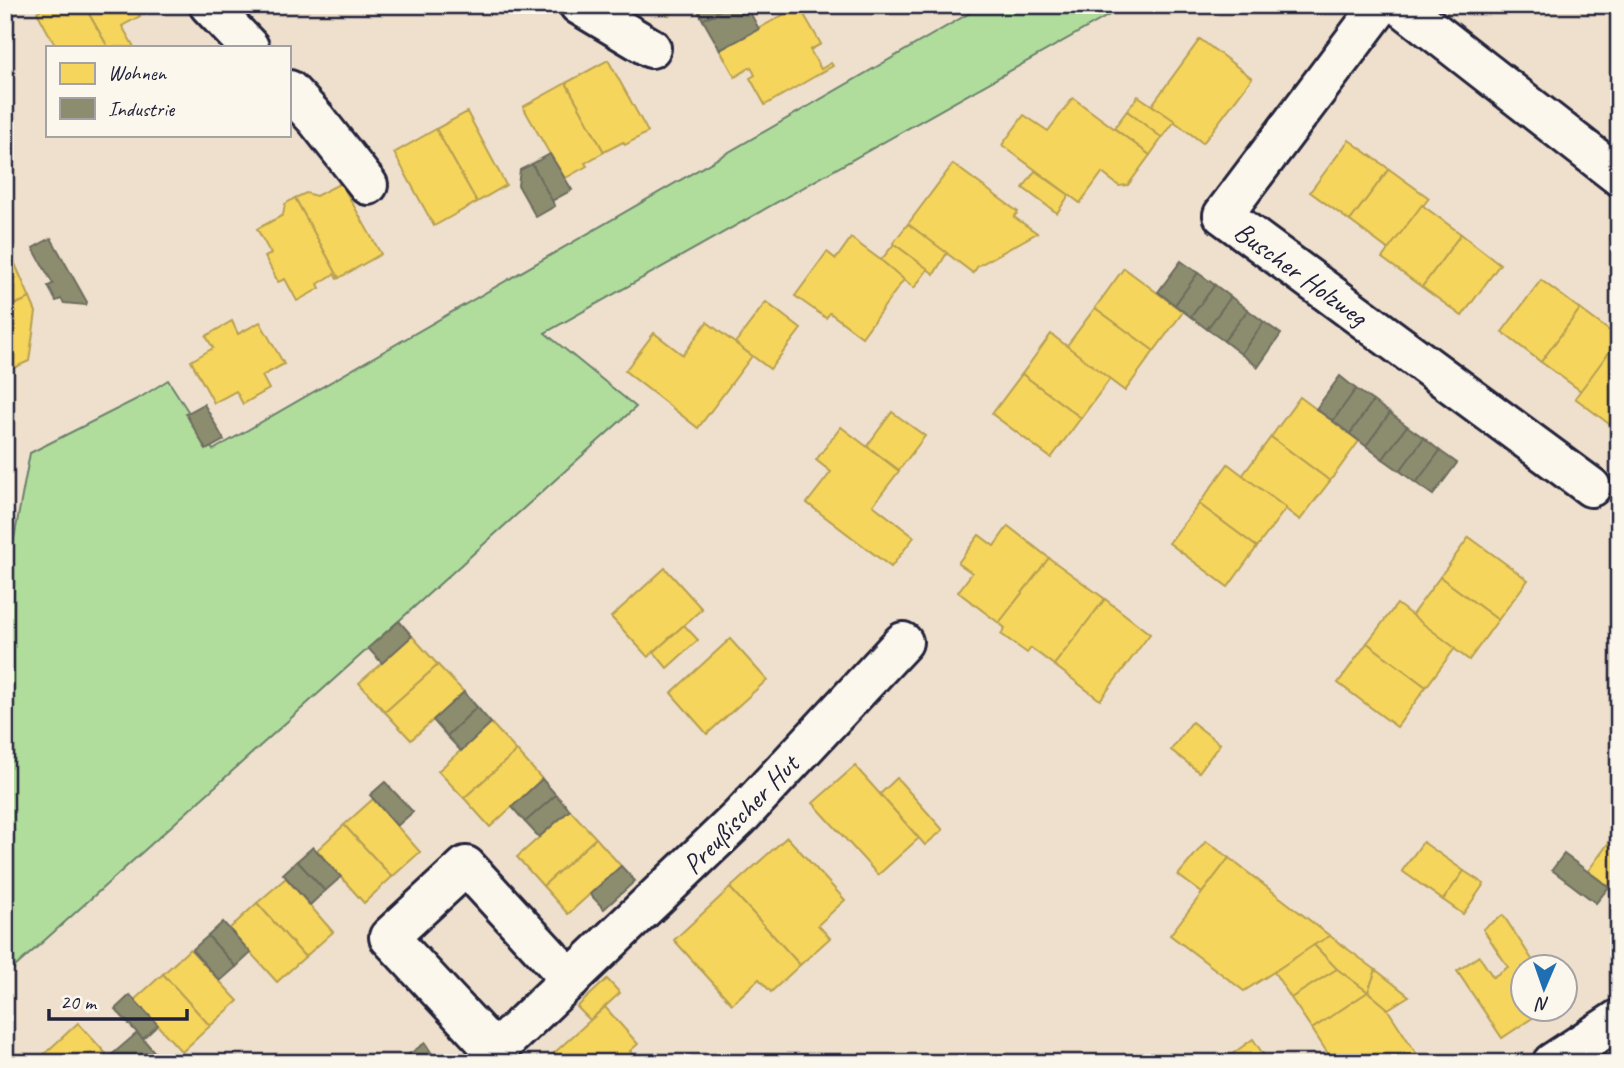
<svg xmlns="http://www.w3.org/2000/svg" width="1624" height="1068" font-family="Caveat,sans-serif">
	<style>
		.green { fill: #b1dd9c; stroke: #6a806c; stroke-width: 2 }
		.homes { fill: #f6d55c; stroke: #b69f52; stroke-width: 2 }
		.industry { fill: #8c8c6e; stroke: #6c6c5f; stroke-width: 2 }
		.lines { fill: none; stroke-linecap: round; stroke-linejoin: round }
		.minor-casing { stroke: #22223b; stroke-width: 44 }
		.major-casing { stroke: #22223b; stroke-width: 44 }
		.minor { stroke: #fbf7ec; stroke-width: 38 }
		.major { stroke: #fbf7ec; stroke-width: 38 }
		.labels { text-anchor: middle; stroke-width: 7; stroke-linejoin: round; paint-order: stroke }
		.street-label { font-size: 28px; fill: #22223b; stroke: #fbf7ec }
	</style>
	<rect width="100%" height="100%" fill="#efe0cd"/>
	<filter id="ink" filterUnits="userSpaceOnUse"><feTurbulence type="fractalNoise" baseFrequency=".0143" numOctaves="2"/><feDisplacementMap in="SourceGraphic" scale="14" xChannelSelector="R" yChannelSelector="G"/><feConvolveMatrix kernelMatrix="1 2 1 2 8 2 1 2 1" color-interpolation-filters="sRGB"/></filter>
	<g filter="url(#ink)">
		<polygon class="green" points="1005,5 1127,5 545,333 636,407 5,976 5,587 30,453 141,397 168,380 213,450 975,10 996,11"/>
		<g class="homes">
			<polygon points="48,5 84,5 108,47 56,47 37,12"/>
			<polygon points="84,5 134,5 140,16 122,26 134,47 108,47"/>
			<polygon points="662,5 686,5 668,15"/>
			<polygon points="799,6 821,44 810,50 821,69 831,63 833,66 765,105 750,78 755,75 751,67 735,77 720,50"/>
			<polygon points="1200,39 1252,78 1203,143 1152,105"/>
			<polygon points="608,60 648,132 625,145 623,142 604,152 566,83"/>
			<polygon points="566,83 604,152 585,163 587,166 564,179 523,107"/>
			<polygon points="1138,96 1175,121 1162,138 1127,111"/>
			<polygon points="1073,98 1150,155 1128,185 1119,186 1102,173 1080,203 1002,145 1024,115 1048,131"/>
			<polygon points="1127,111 1162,138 1150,155 1114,128"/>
			<polygon points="467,112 506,185 477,202 436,129"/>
			<polygon points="436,129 477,202 434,226 394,153"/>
			<polygon points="1349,140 1389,169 1350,221 1310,192"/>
			<polygon points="953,164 1018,212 1014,217 1037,233 978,266 973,273 908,224"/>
			<polygon points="1389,169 1429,198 1389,250 1350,221"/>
			<polygon points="1035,171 1069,195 1057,213 1023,188"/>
			<polygon points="341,183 381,254 339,278 295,198 306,193 316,196"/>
			<polygon points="295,198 339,278 337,279 334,274 318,284 320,288 297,301 285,279 278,282 265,257 271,254 257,229 283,215 285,204"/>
			<polygon points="1422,205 1461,234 1422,287 1382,258"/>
			<polygon points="908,224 947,253 934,274 893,243"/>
			<polygon points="1461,234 1500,264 1462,316 1422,287"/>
			<polygon points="851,238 905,278 862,337 830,313 826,318 795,296 827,252 836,259"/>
			<polygon points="5,241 30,298 5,309"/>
			<polygon points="894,244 928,269 914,288 881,260"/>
			<polygon points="1124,268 1183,312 1154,351 1095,308"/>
			<polygon points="1541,280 1580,309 1541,362 1502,332"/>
			<polygon points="30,298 36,312 29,361 5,372 5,309"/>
			<polygon points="766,302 801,329 770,369 735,343"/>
			<polygon points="1095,308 1154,351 1125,391 1066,347"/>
			<polygon points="1580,309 1619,338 1581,391 1541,362"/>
			<polygon points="232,321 238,334 260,322 284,364 262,376 269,389 243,404 236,391 214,403 191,361 213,348 206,336"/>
			<polygon points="707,322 752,356 698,428 625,371 654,333 683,355"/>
			<polygon points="1051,334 1110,379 1081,418 1022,374"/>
			<polygon points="1613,347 1619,351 1619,420 1613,427 1575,398"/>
			<polygon points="1022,374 1081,418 1051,458 992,414"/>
			<polygon points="1300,397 1359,441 1330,481 1271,437"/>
			<polygon points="892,412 925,436 899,470 867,446"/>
			<polygon points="841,427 899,471 873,505 914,537 891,567 807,503 831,472 816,460"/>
			<polygon points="1271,437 1330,481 1300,520 1242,476"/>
			<polygon points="1228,464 1286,508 1257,547 1199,504"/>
			<polygon points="1199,504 1257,547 1228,587 1169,543"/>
			<polygon points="1008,526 1049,558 999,623 958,592 972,573 958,563 979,535 994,546"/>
			<polygon points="1469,537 1528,580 1498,620 1440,577"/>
			<polygon points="1049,558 1105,599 1054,665 1031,648 1027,653 1001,634 1005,628 999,623"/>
			<polygon points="665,568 702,609 648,657 611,617"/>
			<polygon points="1440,577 1498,620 1469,660 1411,616"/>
			<polygon points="1105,599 1150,634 1100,700 1054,665"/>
			<polygon points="1397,604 1455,648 1426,687 1367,643"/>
			<polygon points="684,625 698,640 667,668 654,652"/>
			<polygon points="412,636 438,665 385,712 359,683"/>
			<polygon points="730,639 767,680 707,734 671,693"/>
			<polygon points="1367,643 1426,687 1397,727 1338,683"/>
			<polygon points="438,665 464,692 411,740 385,712"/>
			<polygon points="1192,722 1220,744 1199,772 1171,750"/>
			<polygon points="491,723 517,751 464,798 438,771"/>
			<polygon points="517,751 542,779 490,827 464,798"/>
			<polygon points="855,766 919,838 878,875 813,803"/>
			<polygon points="897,778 943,830 925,845 880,794"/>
			<polygon points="373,799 420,852 392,877 344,825"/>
			<polygon points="570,810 596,838 543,886 517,857"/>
			<polygon points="344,825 392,877 364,903 317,850"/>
			<polygon points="1618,830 1619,831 1619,894 1588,871"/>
			<polygon points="787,837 845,900 818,925 830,938 800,965 730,888"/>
			<polygon points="596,838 621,866 568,914 543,886"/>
			<polygon points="1206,841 1229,858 1202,893 1178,875"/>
			<polygon points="1423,842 1464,871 1443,900 1402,871"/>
			<polygon points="1229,858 1330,936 1244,991 1170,935"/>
			<polygon points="1464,871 1484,884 1463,914 1443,900"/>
			<polygon points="286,878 333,932 305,957 257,903"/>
			<polygon points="730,888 800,965 771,992 759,979 732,1004 674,940"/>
			<polygon points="257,903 305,957 277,982 229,929"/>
			<polygon points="1503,915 1537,967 1522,967 1522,1009 1546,1009 1502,1038 1457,971 1479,956 1493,977 1508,967 1483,929"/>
			<polygon points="1330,936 1376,970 1368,992 1337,969 1314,945"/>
			<polygon points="1314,945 1337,969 1291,998 1274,972"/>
			<polygon points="190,949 238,1001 210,1026 163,974"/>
			<polygon points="1337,969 1368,992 1312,1029 1291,998"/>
			<polygon points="1376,970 1409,996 1388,1009 1368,992"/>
			<polygon points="163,974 210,1026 182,1052 134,1000"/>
			<polygon points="607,979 620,993 590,1020 577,1007"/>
			<polygon points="1368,992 1386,1007 1416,1053 1402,1063 1334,1063 1312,1029"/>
			<polygon points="605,1007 638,1044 630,1051 641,1063 543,1063"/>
			<polygon points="78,1023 109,1057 114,1063 48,1063 42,1056"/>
			<polygon points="1253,1039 1269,1063 1220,1063"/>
			<polygon points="42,1056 48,1063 34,1063"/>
		</g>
		<g class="industry">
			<polygon points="695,5 729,5 703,20"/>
			<polygon points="729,5 746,5 759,29 720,50 703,20"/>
			<polygon points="550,154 572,190 552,201 532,164"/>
			<polygon points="532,164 555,206 536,217 518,185 520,170"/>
			<polygon points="51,238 87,302 86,305 64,303 61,299 56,301 48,286 53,284 33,248"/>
			<polygon points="1181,261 1198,273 1175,305 1158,292"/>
			<polygon points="1198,273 1215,285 1191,317 1175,305"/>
			<polygon points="1215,285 1231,297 1207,329 1191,317"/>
			<polygon points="1231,297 1248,310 1224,341 1207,329"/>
			<polygon points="1248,310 1264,322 1241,354 1224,341"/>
			<polygon points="1264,322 1281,334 1258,367 1241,354"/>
			<polygon points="1340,376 1356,389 1333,421 1316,409"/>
			<polygon points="1356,389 1373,401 1350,434 1333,421"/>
			<polygon points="1373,401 1390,413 1366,446 1350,434"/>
			<polygon points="204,404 224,440 206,450 186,414"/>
			<polygon points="1390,413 1407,426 1383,459 1366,446"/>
			<polygon points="1407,426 1424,438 1400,471 1383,459"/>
			<polygon points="1424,438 1440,451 1416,483 1400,471"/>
			<polygon points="1440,451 1457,463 1433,495 1416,483"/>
			<polygon points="399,621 412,636 382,663 368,648"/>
			<polygon points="464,692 477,707 447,736 433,720"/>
			<polygon points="477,707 491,723 461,751 447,736"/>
			<polygon points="542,779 556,795 525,822 512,807"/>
			<polygon points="385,782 413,812 397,826 370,795"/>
			<polygon points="556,795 570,810 539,837 525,822"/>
			<polygon points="313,847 341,877 325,891 297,861"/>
			<polygon points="1564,854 1609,887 1596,903 1552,870"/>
			<polygon points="297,861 325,891 310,905 283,874"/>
			<polygon points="621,866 635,881 604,909 590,894"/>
			<polygon points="223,922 251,953 236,967 208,936"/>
			<polygon points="208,936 236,967 220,981 192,950"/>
			<polygon points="130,995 158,1025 143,1039 115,1009"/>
			<polygon points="137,1033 143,1039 164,1063 114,1063 109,1057"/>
			<polygon points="425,1043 438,1063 413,1063 410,1059 408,1055"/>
		</g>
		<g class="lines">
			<g class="minor-casing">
				<g id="minor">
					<polyline points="209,5 249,47"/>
					<polyline points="579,5 651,48"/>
					<polyline points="1381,5 1223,215 1591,487"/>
					<polyline points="1400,5 1619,176"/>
					<polyline points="289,90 316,119 368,185"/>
					<polyline points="495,1051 740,817 903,642"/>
					<polyline points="499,1063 495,1051 389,937 466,866 571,980"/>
				</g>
			</g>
			<g class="major-casing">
				<polyline id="major" points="1552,1063 1619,1019"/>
			</g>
			<use href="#minor" class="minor"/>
			<use href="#major" class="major"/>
		</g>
	</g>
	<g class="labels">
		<g class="street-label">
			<text transform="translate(1301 273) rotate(36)" y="10">Buscher Holzweg</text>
			<text transform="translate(740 814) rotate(-46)" y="10">Preußischer Hut</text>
		</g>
	</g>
	<rect width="1624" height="1068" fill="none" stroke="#fbf7ec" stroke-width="28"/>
	<rect x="14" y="14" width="1596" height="1040" fill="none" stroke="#22223b" stroke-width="2.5" filter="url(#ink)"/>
	<rect x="46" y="46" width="245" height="91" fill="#fbf7ec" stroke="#a4a2a5" stroke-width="2"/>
	<rect x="60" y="63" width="35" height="21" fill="#f6d55c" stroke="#a4a2a5" stroke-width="2"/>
	<text x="108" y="80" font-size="21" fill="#22223b">Wohnen</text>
	<rect x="60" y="98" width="35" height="21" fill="#8c8c6e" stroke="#a4a2a5" stroke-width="2"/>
	<text x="108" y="116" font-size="21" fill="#22223b">Industrie</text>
	<g transform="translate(1544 988) rotate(182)"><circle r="33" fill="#fbf7ec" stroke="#a4a2a5" stroke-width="2"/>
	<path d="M0-5L12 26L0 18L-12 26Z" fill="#1f6fb2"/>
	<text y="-10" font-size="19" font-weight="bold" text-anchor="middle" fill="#22223b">N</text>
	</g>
	<path d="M49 1009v10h138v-10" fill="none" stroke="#22223b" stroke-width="3.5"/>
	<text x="60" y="1009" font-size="21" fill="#22223b" stroke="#fbf7ec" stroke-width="5" paint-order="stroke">20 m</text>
</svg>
